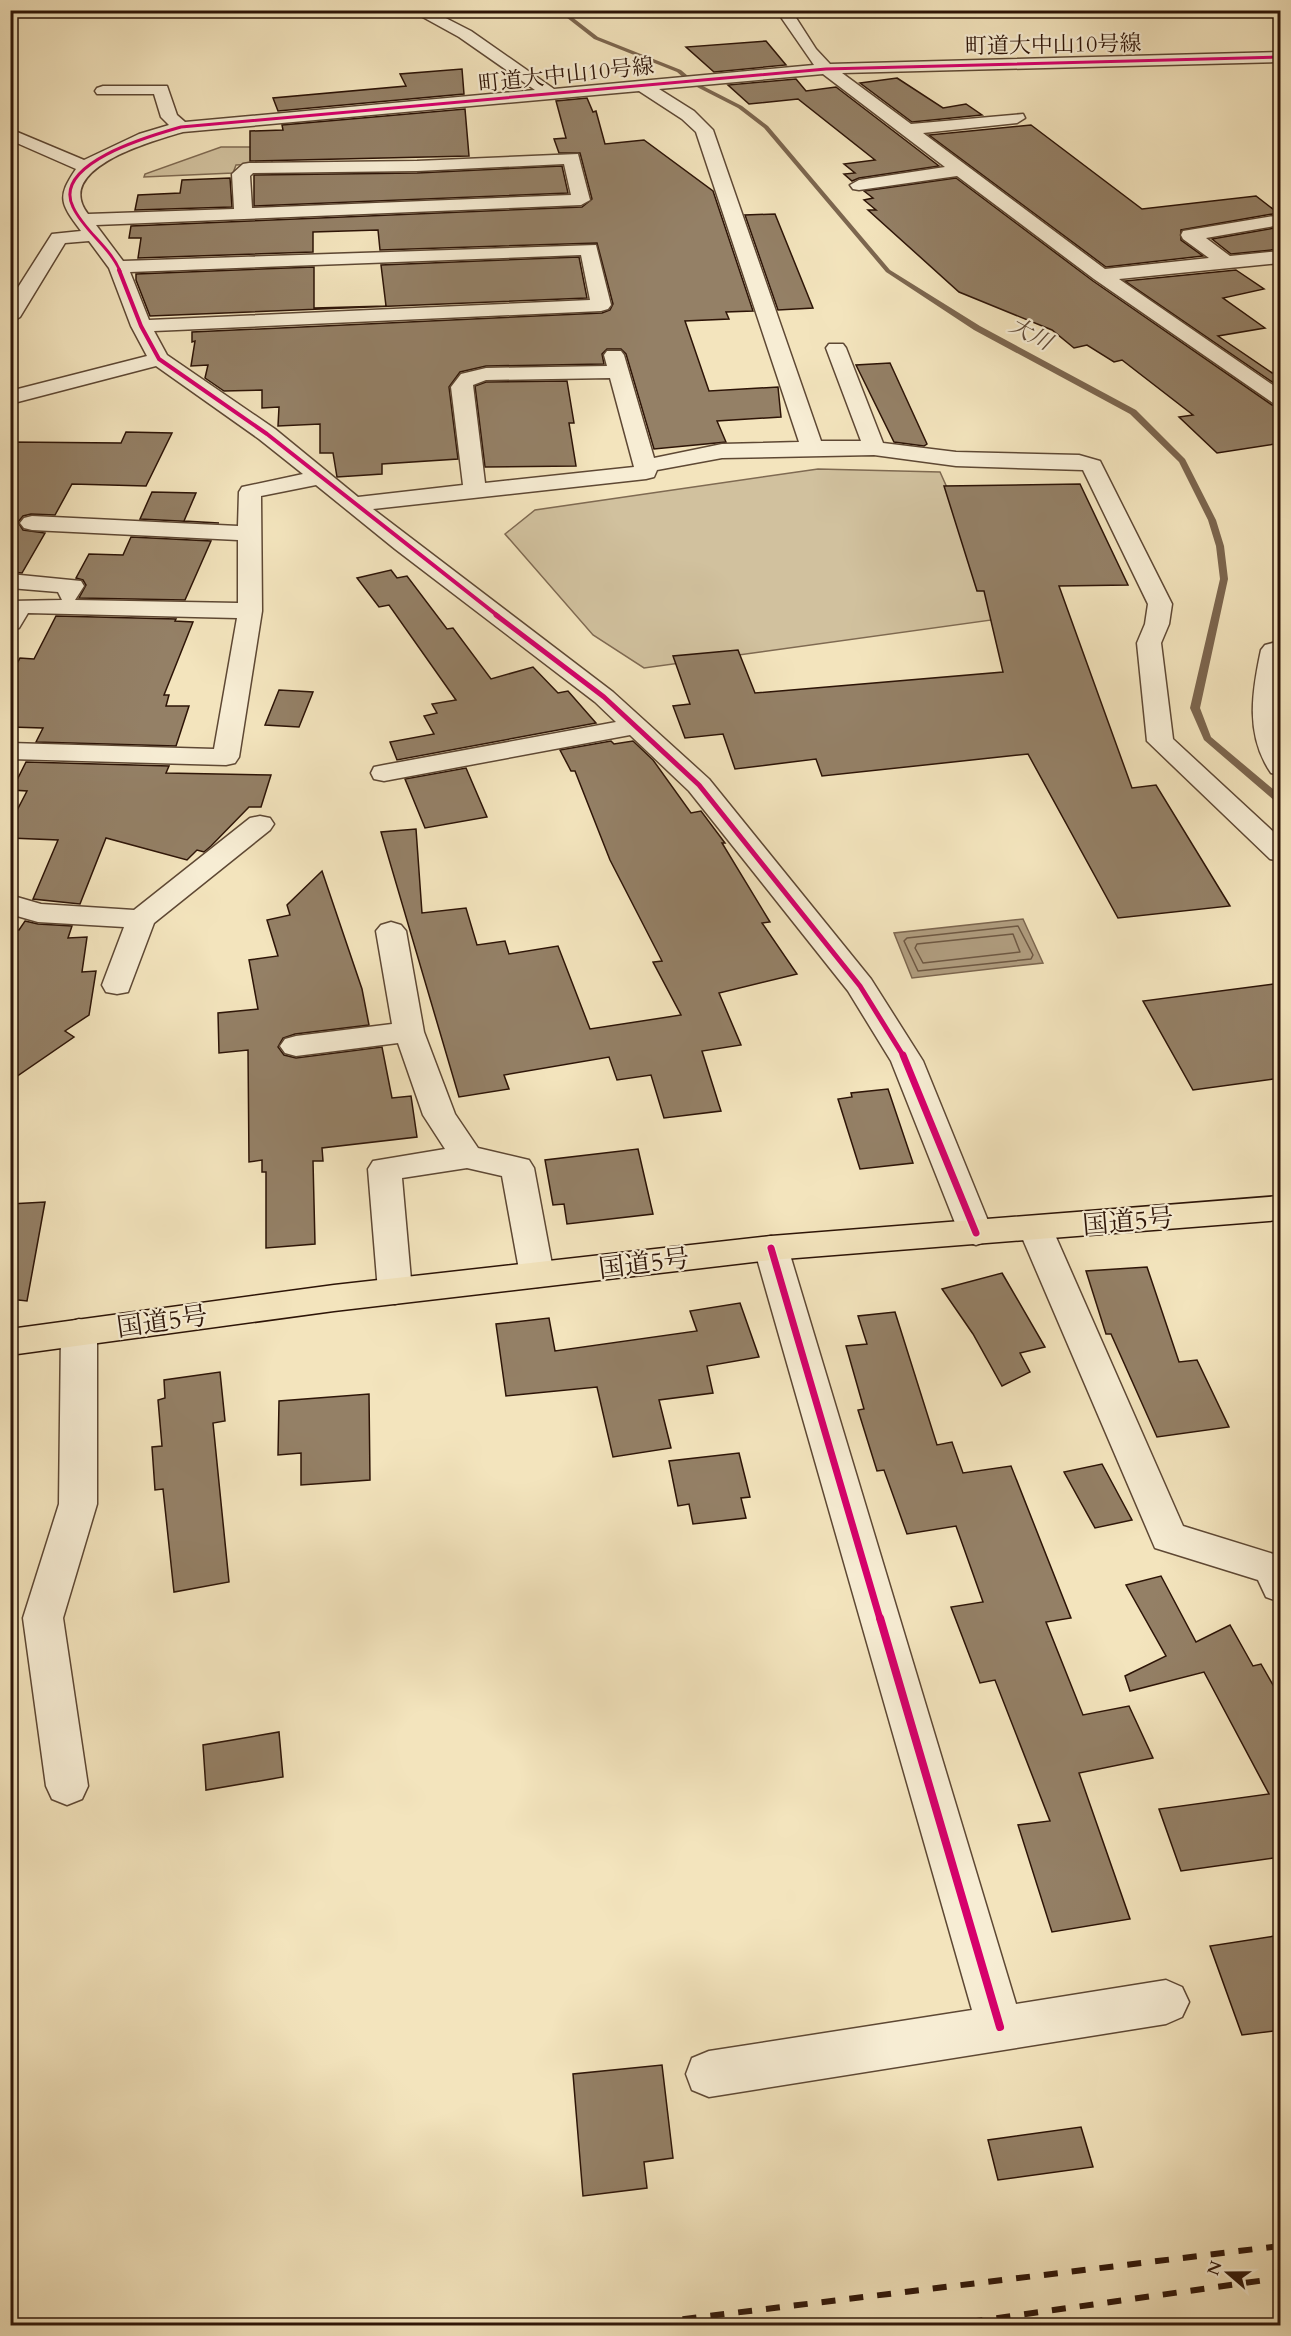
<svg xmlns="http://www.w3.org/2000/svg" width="1291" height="2336" font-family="Cardo,'Noto Serif JP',serif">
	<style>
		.green { fill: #d1c19e; stroke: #7f6a52; stroke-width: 1.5 }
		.water { fill: #b09d7f; stroke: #7c664f; stroke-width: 1.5 }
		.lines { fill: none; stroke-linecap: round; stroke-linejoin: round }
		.shore { stroke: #6e5843; stroke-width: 1.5 }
		.stream { fill: #7c664f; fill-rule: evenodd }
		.building { fill: #948066; stroke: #2d1407; stroke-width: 1.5 }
		.minor-casing { stroke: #5e4834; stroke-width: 3 }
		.major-casing { stroke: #2d1407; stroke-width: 3 }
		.highway-casing { stroke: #2d1407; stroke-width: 3 }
		.minor { fill: #f7edd4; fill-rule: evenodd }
		.major { fill: #f3e4bd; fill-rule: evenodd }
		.highway { fill: #f3e4bd; fill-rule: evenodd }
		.rail { stroke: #2d1407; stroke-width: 6; stroke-dasharray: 14 14; stroke-linecap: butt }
		.cycleway-far4-casing { stroke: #f7edd4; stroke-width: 5 }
		.cycleway-far3-casing { stroke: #f7edd4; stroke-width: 6 }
		.cycleway-far2-casing { stroke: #f7edd4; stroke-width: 8 }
		.cycleway-far1-casing { stroke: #f7edd4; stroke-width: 10 }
		.cycleway-casing { stroke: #f7edd4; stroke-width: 12 }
		.cycleway-far4 { stroke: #d6006c; stroke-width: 3 }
		.cycleway-far3 { stroke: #d6006c; stroke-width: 4 }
		.cycleway-far2 { stroke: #d6006c; stroke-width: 5 }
		.cycleway-far1 { stroke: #d6006c; stroke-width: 7 }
		.cycleway { stroke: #d6006c; stroke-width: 8 }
		.labels { text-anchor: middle; stroke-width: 4.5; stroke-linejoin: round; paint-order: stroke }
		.far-street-label { font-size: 22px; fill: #2d1407; stroke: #f7edd4 }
		.far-water-label { font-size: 22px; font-style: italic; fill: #614b37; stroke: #f7edd4 }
		.street-label { font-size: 26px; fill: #2d1407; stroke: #f7edd4 }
	</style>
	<rect width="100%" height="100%" fill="#f3e4bd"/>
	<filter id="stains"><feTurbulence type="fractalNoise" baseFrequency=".00333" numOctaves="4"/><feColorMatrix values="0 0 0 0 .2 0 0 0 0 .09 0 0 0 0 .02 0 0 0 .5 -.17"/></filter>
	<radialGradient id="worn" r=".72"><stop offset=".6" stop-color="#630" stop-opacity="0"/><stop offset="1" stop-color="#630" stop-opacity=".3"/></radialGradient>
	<g class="green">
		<polygon points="221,147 272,147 272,163 236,165 233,173 144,177 145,174"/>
		<polygon points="818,469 940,472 1006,618 644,668 593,635 505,534 535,510"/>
	</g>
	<polygon class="water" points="1023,919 1043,963 912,978 894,933"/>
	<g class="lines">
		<g class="shore">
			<polygon points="1018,926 1033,955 1031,959 918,971 904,941 907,938"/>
			<polygon points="1013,934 1020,952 923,963 915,948 917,944"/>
		</g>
		<polygon class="stream" points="557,10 563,10 598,37 681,70 695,82 742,106 768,126 890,270 980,326 1136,410 1185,459 1216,520 1224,546 1228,579 1200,708 1211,737 1280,795 1280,803 1276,802 1204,740 1190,708 1220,579 1216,546 1208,520 1179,462 1130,414 974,330 886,272 764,128 738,108 691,84 677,72 594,39"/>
	</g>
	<g class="building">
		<polygon points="766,41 786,65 714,72 686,47"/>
		<polygon points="462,69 464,94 278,111 273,98 406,86 400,74"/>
		<polygon points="897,78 943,108 966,104 982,115 912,122 860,83"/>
		<polygon points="796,79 806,91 836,87 939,166 859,178 852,181 844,174 855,173 844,164 875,160 798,99 749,104 728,85"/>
		<polygon points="587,98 593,112 596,111 605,144 644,140 713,191 753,311 726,312 729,319 685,321 709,391 778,387 781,417 717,421 726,442 654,449 626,354 621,349 607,349 602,354 604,364 486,366 460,372 449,387 458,459 382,464 382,474 337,477 333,453 320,453 320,424 278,426 279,407 262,408 262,390 224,391 205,378 208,365 191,366 195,341 192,342 192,332 602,313 610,310 613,304 597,243 380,250 378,230 313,232 313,252 138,258 141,238 129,238 131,226 582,207 592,199 580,153 559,153 554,139 566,138 556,101"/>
		<polygon points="465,109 469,156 250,161 250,131 283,130 282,125"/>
		<polygon points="1031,125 1142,209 1256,196 1278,213 1181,230 1181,240 1203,256 1106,267 929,135"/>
		<polygon points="562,166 568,193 254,206 254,175 417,173"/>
		<polygon points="230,178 232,207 135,210 138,195 180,193 182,180"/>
		<polygon points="956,178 1093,281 1272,405 1281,407 1281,443 1217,453 1179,417 1193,415 1122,360 1114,362 1087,345 1074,348 1052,330 959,292 868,210 876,210 864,200 873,198 864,191"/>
		<polygon points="775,214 813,308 778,310 745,215"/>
		<polygon points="1280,227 1281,249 1231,254 1212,239"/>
		<polygon points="579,257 587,298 150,316 136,280 136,274 314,267 314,308 386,306 381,265"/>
		<polygon points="1236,270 1264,289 1223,298 1265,328 1218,336 1281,379 1281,388 1125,281"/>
		<polygon points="890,363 927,444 924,446 894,442 856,365"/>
		<polygon points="567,381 574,423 569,423 576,466 485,467 475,386 486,382"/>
		<polygon points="126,432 172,433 146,486 72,484 55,515 31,514 23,516 18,522 23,530 45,533 22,573 10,572 10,442 121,443"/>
		<polygon points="1080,484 1128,585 1059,586 1132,788 1156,785 1230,906 1118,918 1028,754 822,776 816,759 735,769 723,734 685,738 673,706 690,704 673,656 738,650 755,693 1003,672 984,591 977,591 944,486"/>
		<polygon points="152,492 196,493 184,521 219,523 140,519"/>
		<polygon points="131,537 211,541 185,600 79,598 86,585 83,580 76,578 89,554 123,555"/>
		<polygon points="391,570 397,578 407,576 447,629 453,628 491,679 533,667 558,693 568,691 596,723 397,760 390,742 434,734 424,716 437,713 432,704 456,700 389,605 379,607 357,578"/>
		<polygon points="56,616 176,619 175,621 193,622 164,695 169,695 166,706 189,706 176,746 36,742 43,728 10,727 10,676 20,658 34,659"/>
		<polygon points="279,690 313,692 299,727 265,725"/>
		<polygon points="611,741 614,744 633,741 653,760 691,813 701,811 725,843 722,843 770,922 762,923 797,974 719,993 741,1045 702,1051 721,1111 664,1118 651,1075 617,1080 609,1057 504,1075 509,1089 459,1097 381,832 416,829 422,913 466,908 477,945 505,941 509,954 558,946 590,1029 681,1015 653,962 662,961 610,860 575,771 571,771 560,750"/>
		<polygon points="26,762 169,766 166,773 271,775 261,807 249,807 211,846 204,852 197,850 187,860 106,838 80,904 33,899 58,840 10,838 10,824 27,791 12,790"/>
		<polygon points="466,768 487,817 425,828 405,779"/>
		<polygon points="322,871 362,989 369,1025 295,1034 283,1038 278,1047 284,1055 296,1058 382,1047 392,1098 411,1096 417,1137 322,1148 323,1161 313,1161 315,1244 266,1248 266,1172 262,1172 262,1160 249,1162 248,1050 219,1053 218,1013 258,1009 249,960 278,956 267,920 290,915 287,905"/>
		<polygon points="25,921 38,924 72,926 68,938 87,937 82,972 96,971 89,1015 65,1031 74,1037 10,1081 10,930 19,930"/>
		<polygon points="1281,983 1281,1078 1193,1090 1143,1001"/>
		<polygon points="888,1089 913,1163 860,1169 838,1099 852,1097 851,1093"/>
		<polygon points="638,1149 653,1214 567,1224 564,1204 553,1205 545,1160"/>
		<polygon points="45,1202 27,1301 10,1299 10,1204"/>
		<polygon points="1147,1267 1179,1362 1197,1360 1229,1427 1157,1437 1111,1334 1106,1334 1086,1271"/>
		<polygon points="1002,1273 1045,1347 1020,1353 1030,1372 1002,1386 973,1334 942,1289"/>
		<polygon points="740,1303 759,1357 707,1366 713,1393 659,1400 671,1448 613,1457 597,1387 506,1396 496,1324 549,1318 555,1351 697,1331 690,1311"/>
		<polygon points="895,1312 937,1445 952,1442 963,1473 1011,1466 1071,1618 1046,1622 1083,1715 1129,1706 1153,1758 1079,1773 1130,1919 1052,1932 1018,1825 1050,1821 995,1680 980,1683 951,1607 983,1602 956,1526 907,1534 884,1470 877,1471 858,1410 864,1409 846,1346 867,1344 858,1316"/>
		<polygon points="220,1372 225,1421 213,1423 229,1582 174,1592 163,1489 155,1490 152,1447 162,1446 158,1400 165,1398 164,1380"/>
		<polygon points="369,1394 370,1480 301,1485 301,1453 278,1455 279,1401"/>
		<polygon points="739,1453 750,1497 741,1498 746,1518 693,1524 689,1504 678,1506 669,1461"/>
		<polygon points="1102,1464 1132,1520 1095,1528 1064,1472"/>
		<polygon points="1161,1576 1196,1642 1230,1625 1253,1666 1261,1664 1281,1699 1281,1857 1181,1871 1159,1809 1269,1794 1204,1672 1130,1691 1125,1676 1166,1656 1126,1585"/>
		<polygon points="279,1732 283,1777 206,1790 203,1745"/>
		<polygon points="1281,1935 1281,2030 1242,2035 1210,1946"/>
		<polygon points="662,2065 673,2158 644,2162 647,2188 583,2196 573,2074"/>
		<polygon points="1081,2127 1093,2167 998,2180 988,2140"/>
	</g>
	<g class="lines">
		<g class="minor-casing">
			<g id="minor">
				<path d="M410 10H430L471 31 554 89 814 65 776 10H791L816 49 830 64 1280 52V62L842 73 911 124 1023 114 1025 118 1017 123 923 133 1105 269 1209 258 1183 239 1181 235 1183 231 1280 215V225L1206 238 1230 256 1280 251V263L1119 279 1280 390V405L1273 403 1094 279 957 176 859 190 853 189 850 185 859 180 945 167 823 74 659 89 694 111 713 130 821 441H861L826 348 829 344H843L846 348 883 443 956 452 1079 455 1100 461 1172 604 1169 624 1161 643 1173 739 1280 838V861L1270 859 1147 741 1137 643 1145 624 1148 604 1083 470 956 466 874 455 722 458 657 470 654 477 646 479 373 509 613 692 709 779 871 979 923 1061 993 1233 988 1241 976 1245 964 1241 959 1233 891 1061 848 991 689 791 630 735 384 781 374 779 371 773 374 767 384 765 616 722 595 702 395 549 316 485 261 496 262 611 239 757 235 763 226 765 10 759V743L214 749 237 618 28 613 19 628 10 630 11 601 62 600 58 592 10 588V574L81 581 84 586 75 600 238 603V540L32 530 24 528 20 523 24 518 32 516 238 526 239 492 242 487 303 474 259 439 156 366 10 404V391L147 356 131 326 109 268 89 241 65 243 20 317 10 323V300L52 234 81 231C61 204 56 198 76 169L10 140V129L84 160 139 134 169 125 161 117 154 94H97L95 91 97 88 103 86H167L177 115 185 122 535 90 459 37ZM639 91 682 119 696 132 799 442 722 444 654 458 624 355 621 351H607L604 355 607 366 486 368 461 374 451 387 463 485 358 497 275 429 167 355 154 331 601 311 608 309 611 305 596 245 123 261 96 225 581 205 590 200 578 154 417 161 249 163 243 164 232 174 234 209 88 214C52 168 153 141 183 132ZM564 164 571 195 252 208 250 176 253 173 417 171ZM581 255 590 300 149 320 130 272ZM610 378 634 467 485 483 473 385 486 380Z"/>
				<path d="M1280 641V775L1271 773C1245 735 1252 692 1261 650L1265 645Z"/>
				<polygon points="260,816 270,818 274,824 270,830 154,923 128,992 117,994 106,992 102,985 124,927 38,922 10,914 10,895 41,904 134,910 250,818"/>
				<polygon points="391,922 401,925 406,931 424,1032 455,1114 478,1148 529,1160 534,1168 554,1275 549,1284 537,1287 525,1284 520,1275 502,1176 467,1168 402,1178 412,1291 407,1300 395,1304 383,1300 378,1291 368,1169 373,1161 445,1149 423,1115 398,1043 296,1056 285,1053 280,1046 285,1039 296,1036 392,1024 376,931 381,925"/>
				<polygon points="1035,1216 1047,1220 1052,1228 1183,1526 1280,1556 1280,1602 1266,1597 1258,1580 1155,1548 1018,1228 1023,1220"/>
				<polygon points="771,1236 783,1239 788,1248 1016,2004 1166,1980 1182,1987 1189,2002 1182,2017 1166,2024 709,2097 692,2090 686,2074 692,2058 709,2051 972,2010 754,1248 759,1239"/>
				<polygon points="79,1319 92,1323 97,1332 97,1504 63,1618 88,1786 82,1799 67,1805 52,1799 46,1786 23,1618 59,1504 61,1332 66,1323"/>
			</g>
		</g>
		<g class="major-casing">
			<polygon id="major" points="1261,10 1280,10 1280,21"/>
		</g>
		<g class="highway-casing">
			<polygon id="highway" points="1280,1196 1280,1220 771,1260 334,1311 10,1355 10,1329 334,1285 771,1236"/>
		</g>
		<use href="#minor" class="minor"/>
		<use href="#major" class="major"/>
		<use href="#highway" class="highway"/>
		<g class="rail">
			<polyline points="627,2326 1280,2246"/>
			<polyline points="941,2326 1280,2278"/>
		</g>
		<g class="cycleway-far4-casing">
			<path id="cycleway-far4" d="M120 271C110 247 84 231 73 207 51 163 153 135 181 127L826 69 1280 57"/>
		</g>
		<g class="cycleway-far3-casing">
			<polyline id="cycleway-far3" points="119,270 141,326 159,359 267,434 498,616"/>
		</g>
		<g class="cycleway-far2-casing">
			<polyline id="cycleway-far2" points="496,615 604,697 699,785 860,986 904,1057"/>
		</g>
		<g class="cycleway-far1-casing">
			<g id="cycleway-far1">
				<polyline points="903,1055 976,1233"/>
				<polyline points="771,1248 880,1619"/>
			</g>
		</g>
		<g class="cycleway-casing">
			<polyline id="cycleway" points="880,1618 1000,2027"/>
		</g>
		<use href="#cycleway-far4" class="cycleway-far4"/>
		<use href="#cycleway-far3" class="cycleway-far3"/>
		<use href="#cycleway-far2" class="cycleway-far2"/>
		<use href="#cycleway-far1" class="cycleway-far1"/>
		<use href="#cycleway" class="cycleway"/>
	</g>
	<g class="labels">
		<g class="far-street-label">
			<text transform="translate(1053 44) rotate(-1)" y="8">町道大中山10号線</text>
			<text transform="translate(566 74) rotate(-6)" y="8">町道大中山10号線</text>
		</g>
		<g class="far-water-label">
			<text transform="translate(1031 333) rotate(28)" y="8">大川</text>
		</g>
		<g class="street-label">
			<text transform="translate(1128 1221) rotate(-5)" y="9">国道5号</text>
			<text transform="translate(644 1263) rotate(-7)" y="9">国道5号</text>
			<text transform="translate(162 1321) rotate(-8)" y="9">国道5号</text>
		</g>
	</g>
	<rect width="1291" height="2336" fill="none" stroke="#f3e4bd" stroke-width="36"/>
	<rect x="12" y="12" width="1267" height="2312" fill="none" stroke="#2d1407" stroke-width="3"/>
	<rect x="18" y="18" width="1255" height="2300" fill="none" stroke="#2d1407" stroke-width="1.5"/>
	<g transform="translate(1228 2273) rotate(290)" stroke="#f7edd4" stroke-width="4.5" paint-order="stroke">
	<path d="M0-4.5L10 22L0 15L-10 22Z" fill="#2d1407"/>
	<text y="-9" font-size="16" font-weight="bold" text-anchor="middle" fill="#2d1407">N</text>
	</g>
	<rect width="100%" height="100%" filter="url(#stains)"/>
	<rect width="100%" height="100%" fill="url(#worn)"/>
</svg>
